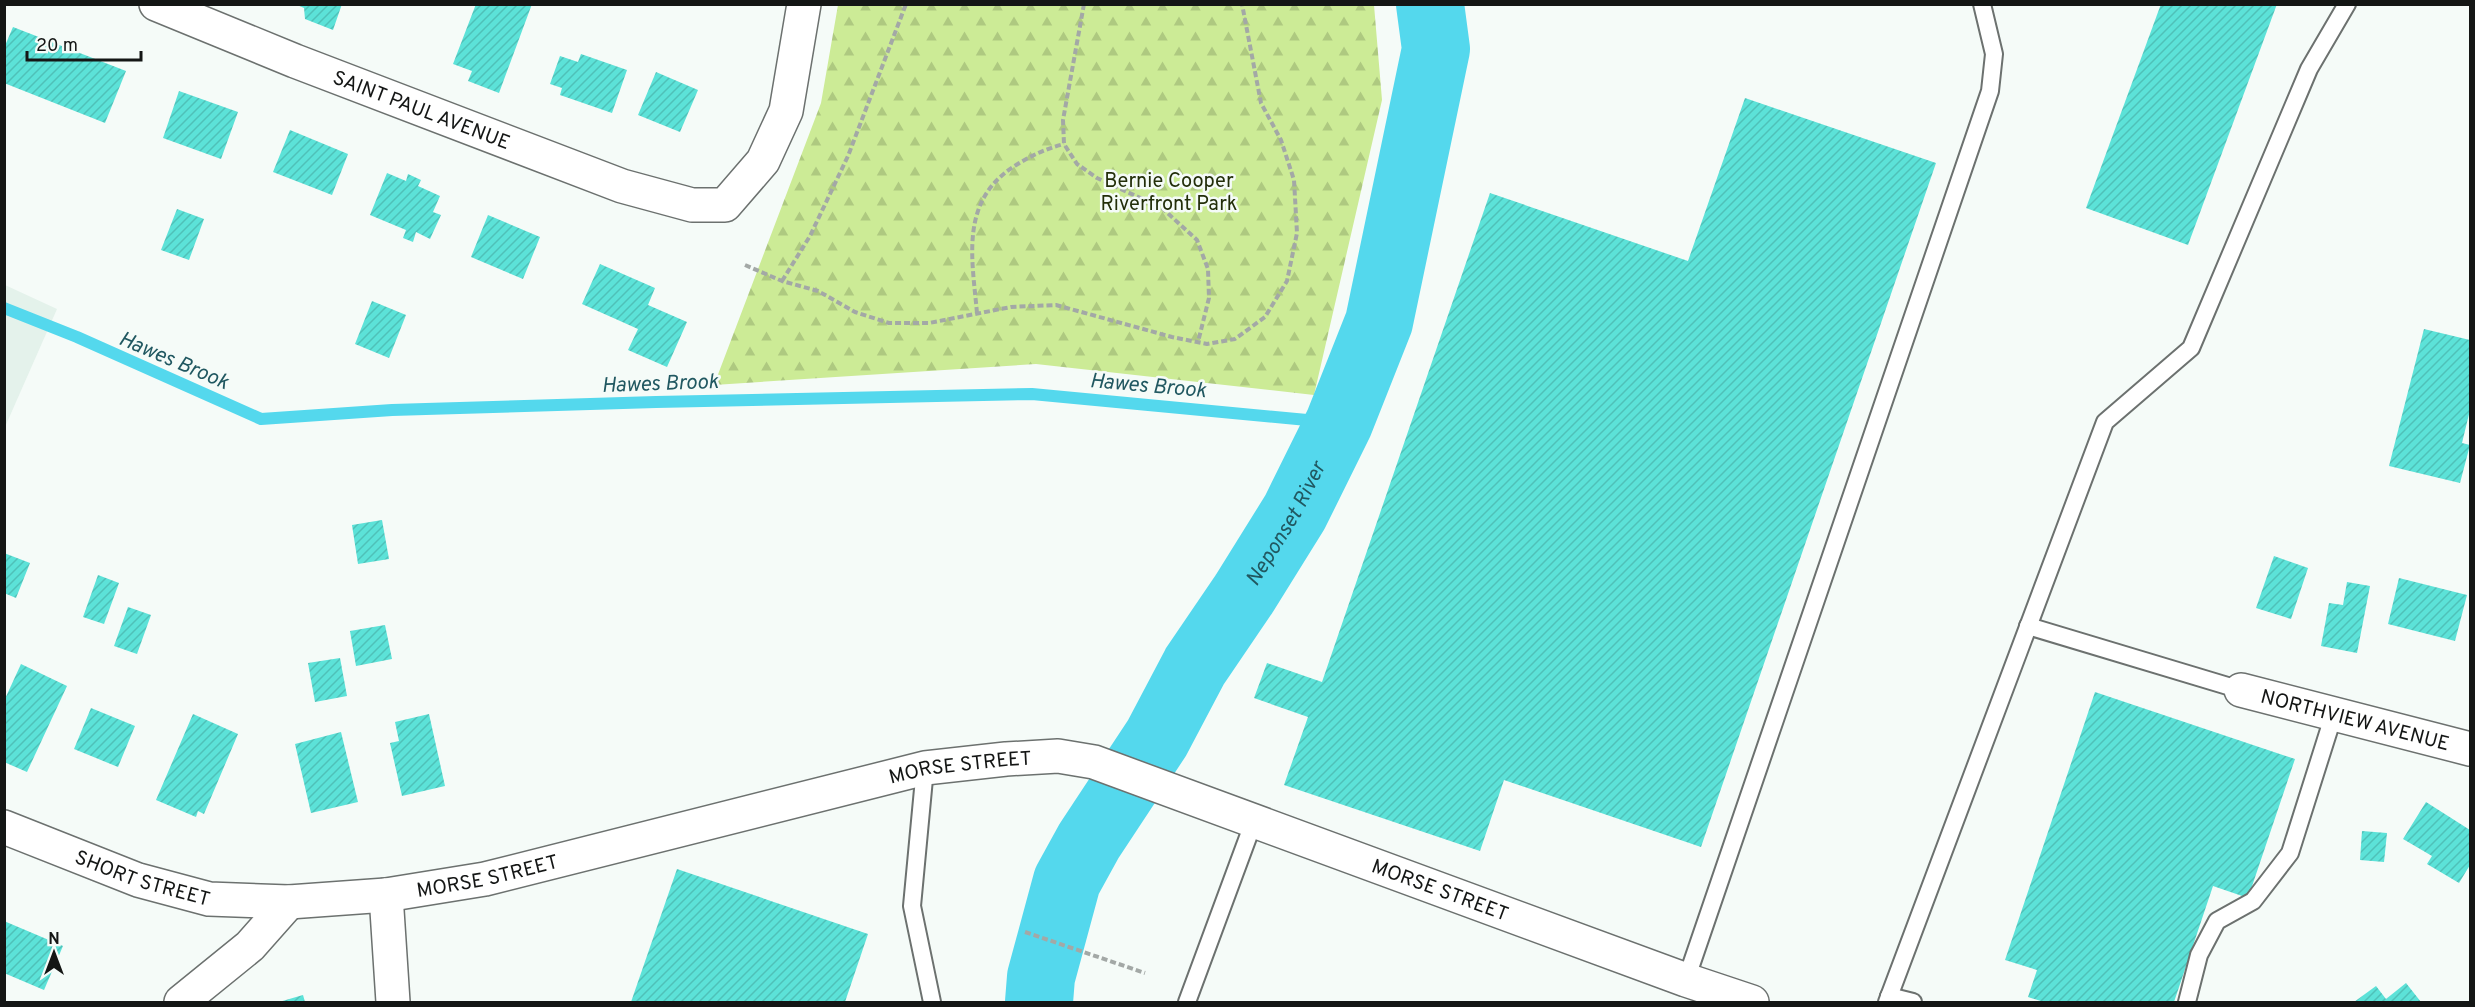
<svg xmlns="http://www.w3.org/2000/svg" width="2475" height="1007" font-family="Overpass,sans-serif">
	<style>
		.built { fill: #e4f2eb }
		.forest { fill: url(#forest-firs) }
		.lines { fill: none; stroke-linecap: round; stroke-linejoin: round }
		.stream { stroke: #54d8ed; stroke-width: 12 }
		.river { stroke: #54d8ed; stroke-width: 68 }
		.building { fill: url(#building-hatch) }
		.lane-casing { stroke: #6c716f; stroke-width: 20 }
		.street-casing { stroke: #6c716f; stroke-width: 36 }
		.secondary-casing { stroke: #6c716f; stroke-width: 36 }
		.path { stroke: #a3a8a6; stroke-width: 4; stroke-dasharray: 6 3; stroke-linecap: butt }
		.lane { stroke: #fff; stroke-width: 16 }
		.street { stroke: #fff; stroke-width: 33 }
		.secondary { stroke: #fff; stroke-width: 33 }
		.labels { text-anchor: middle; stroke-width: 5; stroke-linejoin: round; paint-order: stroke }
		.street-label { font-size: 20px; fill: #141615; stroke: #f5fbf8 }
		.park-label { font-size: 20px; fill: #222e09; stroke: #f5fbf8 }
		.water-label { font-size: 21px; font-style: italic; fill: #215861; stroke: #f5fbf8 }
	</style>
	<defs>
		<pattern id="forest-firs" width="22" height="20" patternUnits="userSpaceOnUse" patternTransform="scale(1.5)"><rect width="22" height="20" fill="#cceb96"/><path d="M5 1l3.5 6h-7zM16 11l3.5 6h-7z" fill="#aec980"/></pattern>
		<pattern id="building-hatch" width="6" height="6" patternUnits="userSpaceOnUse" patternTransform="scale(1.5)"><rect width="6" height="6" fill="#5ce2d8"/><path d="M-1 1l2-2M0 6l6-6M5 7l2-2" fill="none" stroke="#4fc1b8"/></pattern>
	</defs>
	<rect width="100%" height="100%" fill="#f5fbf8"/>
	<polygon class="built" points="5,285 57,309 5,427"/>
	<polygon class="forest" points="838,5 1374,5 1382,100 1314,395 1036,364 714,385 821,103"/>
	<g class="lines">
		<polyline class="stream" points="4,308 77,337 261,419 392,410 656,402 1032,394 1339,423"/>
		<path class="river" id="s1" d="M1039 1002 1041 977 1067 881 1089 841 1157 738 1195 666 1244 594 1295 512 1339 423 1379 322 1436 49 1430 4"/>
	</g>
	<g class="building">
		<polygon points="295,4 342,4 333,30 305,19 304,8"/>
		<polygon points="476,4 532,4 499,93 468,81 472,71 453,64"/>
		<polygon points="2161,4 2277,4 2188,245 2086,208"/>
		<polygon points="13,27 126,71 105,123 4,83 4,48"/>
		<polygon points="581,54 627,70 612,113 560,95 562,88 550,84 560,56 578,62"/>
		<polygon points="656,72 698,90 680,132 638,115"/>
		<polygon points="179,91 238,112 221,159 163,138"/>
		<polygon points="1745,98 1936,163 1701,847 1504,780 1480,851 1284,785 1308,717 1254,698 1267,663 1322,682 1490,193 1688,261"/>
		<polygon points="290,130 348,154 332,195 273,172"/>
		<polygon points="387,173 406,181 408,174 421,180 418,186 440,196 433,212 441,215 430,239 416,232 413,242 403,238 406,230 370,215"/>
		<polygon points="177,209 204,219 189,260 161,250"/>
		<polygon points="488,215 540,237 523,279 471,257"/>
		<polygon points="600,264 655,288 648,305 687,322 667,367 628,350 638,329 582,304"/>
		<polygon points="372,301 406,315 389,358 355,344"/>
		<polygon points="2424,329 2470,340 2470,410 2462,443 2470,445 2460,483 2389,466"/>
		<polygon points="382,520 389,559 358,564 352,525"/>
		<polygon points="4,553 30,563 16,598 4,593"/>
		<polygon points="2274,556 2308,568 2291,619 2256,608"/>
		<polygon points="98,575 119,583 104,624 83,617"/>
		<polygon points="2399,578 2467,595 2455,641 2388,624"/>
		<polygon points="2347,582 2370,586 2357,653 2321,646 2329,603 2343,605"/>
		<polygon points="128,607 151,615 137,654 114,646"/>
		<polygon points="385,625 392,659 356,666 350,631"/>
		<polygon points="340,658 347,696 315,702 308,663"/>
		<polygon points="21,664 67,686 27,772 4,762 4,701"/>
		<polygon points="2095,692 2295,759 2248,898 2213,886 2174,1002 2044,1002 2028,997 2037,970 2005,960"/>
		<polygon points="91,708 135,726 118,767 74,749"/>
		<polygon points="193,714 238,734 204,814 198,811 196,817 156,800"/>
		<polygon points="429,714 445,786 402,796 390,743 399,741 395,722"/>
		<polygon points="341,732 358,802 311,813 295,744"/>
		<polygon points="2426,802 2470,830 2470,865 2459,883 2427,864 2432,856 2403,839"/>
		<polygon points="2362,831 2387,833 2384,862 2360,860"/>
		<polygon points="677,869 868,934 845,1002 631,1002"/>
		<polygon points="4,921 63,946 44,990 4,973"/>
		<polygon points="2406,983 2421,1002 2354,1002 2376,986 2386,999"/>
		<polygon points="303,995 305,1002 279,1002"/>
	</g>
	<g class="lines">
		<g class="lane-casing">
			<g id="lane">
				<polyline points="2028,626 2241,690"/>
				<polyline points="925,768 912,906 932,1002"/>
				<polyline points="1686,980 1990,91 1994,54 1982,4"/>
				<polyline points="1889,996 1913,1002"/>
				<polyline points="1187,1002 1254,821"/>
				<polyline points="1887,1002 2105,422 2191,348 2309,69 2347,4"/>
				<polyline points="2187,1002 2199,955 2217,921 2253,901 2290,853 2334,714"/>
			</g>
		</g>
		<g class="street-casing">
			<g id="street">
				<path id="s2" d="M156 4 295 61 622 186 692 205H725L763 161 786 111 804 4"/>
				<path id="s3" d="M2241 690 2470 749"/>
				<polyline points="386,895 393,1002"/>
				<polyline points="181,1002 250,946 289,902"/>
			</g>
		</g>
		<g class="secondary-casing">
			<g id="secondary">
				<path id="s4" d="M4 827 138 880 209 899 289 902 386 895 485 879 925 768 1006 759 1058 756 1094 762 1686 980 1752 1002"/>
			</g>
		</g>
		<g class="path">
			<polyline points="1084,4 1063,120 1064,144 1077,164 1097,178 1162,208 1197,240 1208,269 1209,298 1198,342"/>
			<polyline points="745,265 782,281 818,291 855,312 889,323 929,323 1011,307 1056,305 1172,337 1207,344 1235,339 1265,317 1287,281 1297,233 1294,180 1281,140 1261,103 1242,4"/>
			<polyline points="782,281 810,236 848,156 906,4"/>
			<path d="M977 313C972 258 960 202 1013 167 1030 156 1045 149 1064 144"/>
			<polyline points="1025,932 1145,973"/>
		</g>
		<use href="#lane" class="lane"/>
		<use href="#street" class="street"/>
		<use href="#secondary" class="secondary"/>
	</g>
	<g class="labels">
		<g class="street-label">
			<text dy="7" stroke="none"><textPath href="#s2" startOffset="286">SAINT PAUL AVENUE</textPath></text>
			<text dy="7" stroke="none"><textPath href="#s3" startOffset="118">NORTHVIEW AVENUE</textPath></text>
			<text dy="7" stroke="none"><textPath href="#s4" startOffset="984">MORSE STREET</textPath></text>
			<text dy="7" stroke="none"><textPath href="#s4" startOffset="498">MORSE STREET</textPath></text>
			<text dy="7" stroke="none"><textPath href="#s4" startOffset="148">SHORT STREET</textPath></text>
			<text dy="7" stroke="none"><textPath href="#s4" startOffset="1488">MORSE STREET</textPath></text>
		</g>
		<g class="park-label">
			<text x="1169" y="187">Bernie Cooper<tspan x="1169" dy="23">Riverfront Park</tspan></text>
		</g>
		<g class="water-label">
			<text transform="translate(174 360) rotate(23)" y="7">Hawes Brook</text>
			<text transform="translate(660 383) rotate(-2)" y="7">Hawes Brook</text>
			<text transform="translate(1148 385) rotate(5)" y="7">Hawes Brook</text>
			<text dy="7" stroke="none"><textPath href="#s1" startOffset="544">Neponset River</textPath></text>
		</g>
	</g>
	<rect width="2475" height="1007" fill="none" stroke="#141615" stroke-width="12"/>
	<g transform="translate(54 953)" stroke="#f5fbf8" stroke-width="4.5" paint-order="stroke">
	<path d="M0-4.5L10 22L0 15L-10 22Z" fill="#141615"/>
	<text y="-9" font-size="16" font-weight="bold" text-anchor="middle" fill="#141615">N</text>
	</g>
	<path d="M27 51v9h114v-9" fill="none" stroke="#141615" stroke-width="3"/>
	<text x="36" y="51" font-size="18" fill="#141615" stroke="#f5fbf8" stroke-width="4.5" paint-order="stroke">20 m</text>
</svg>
